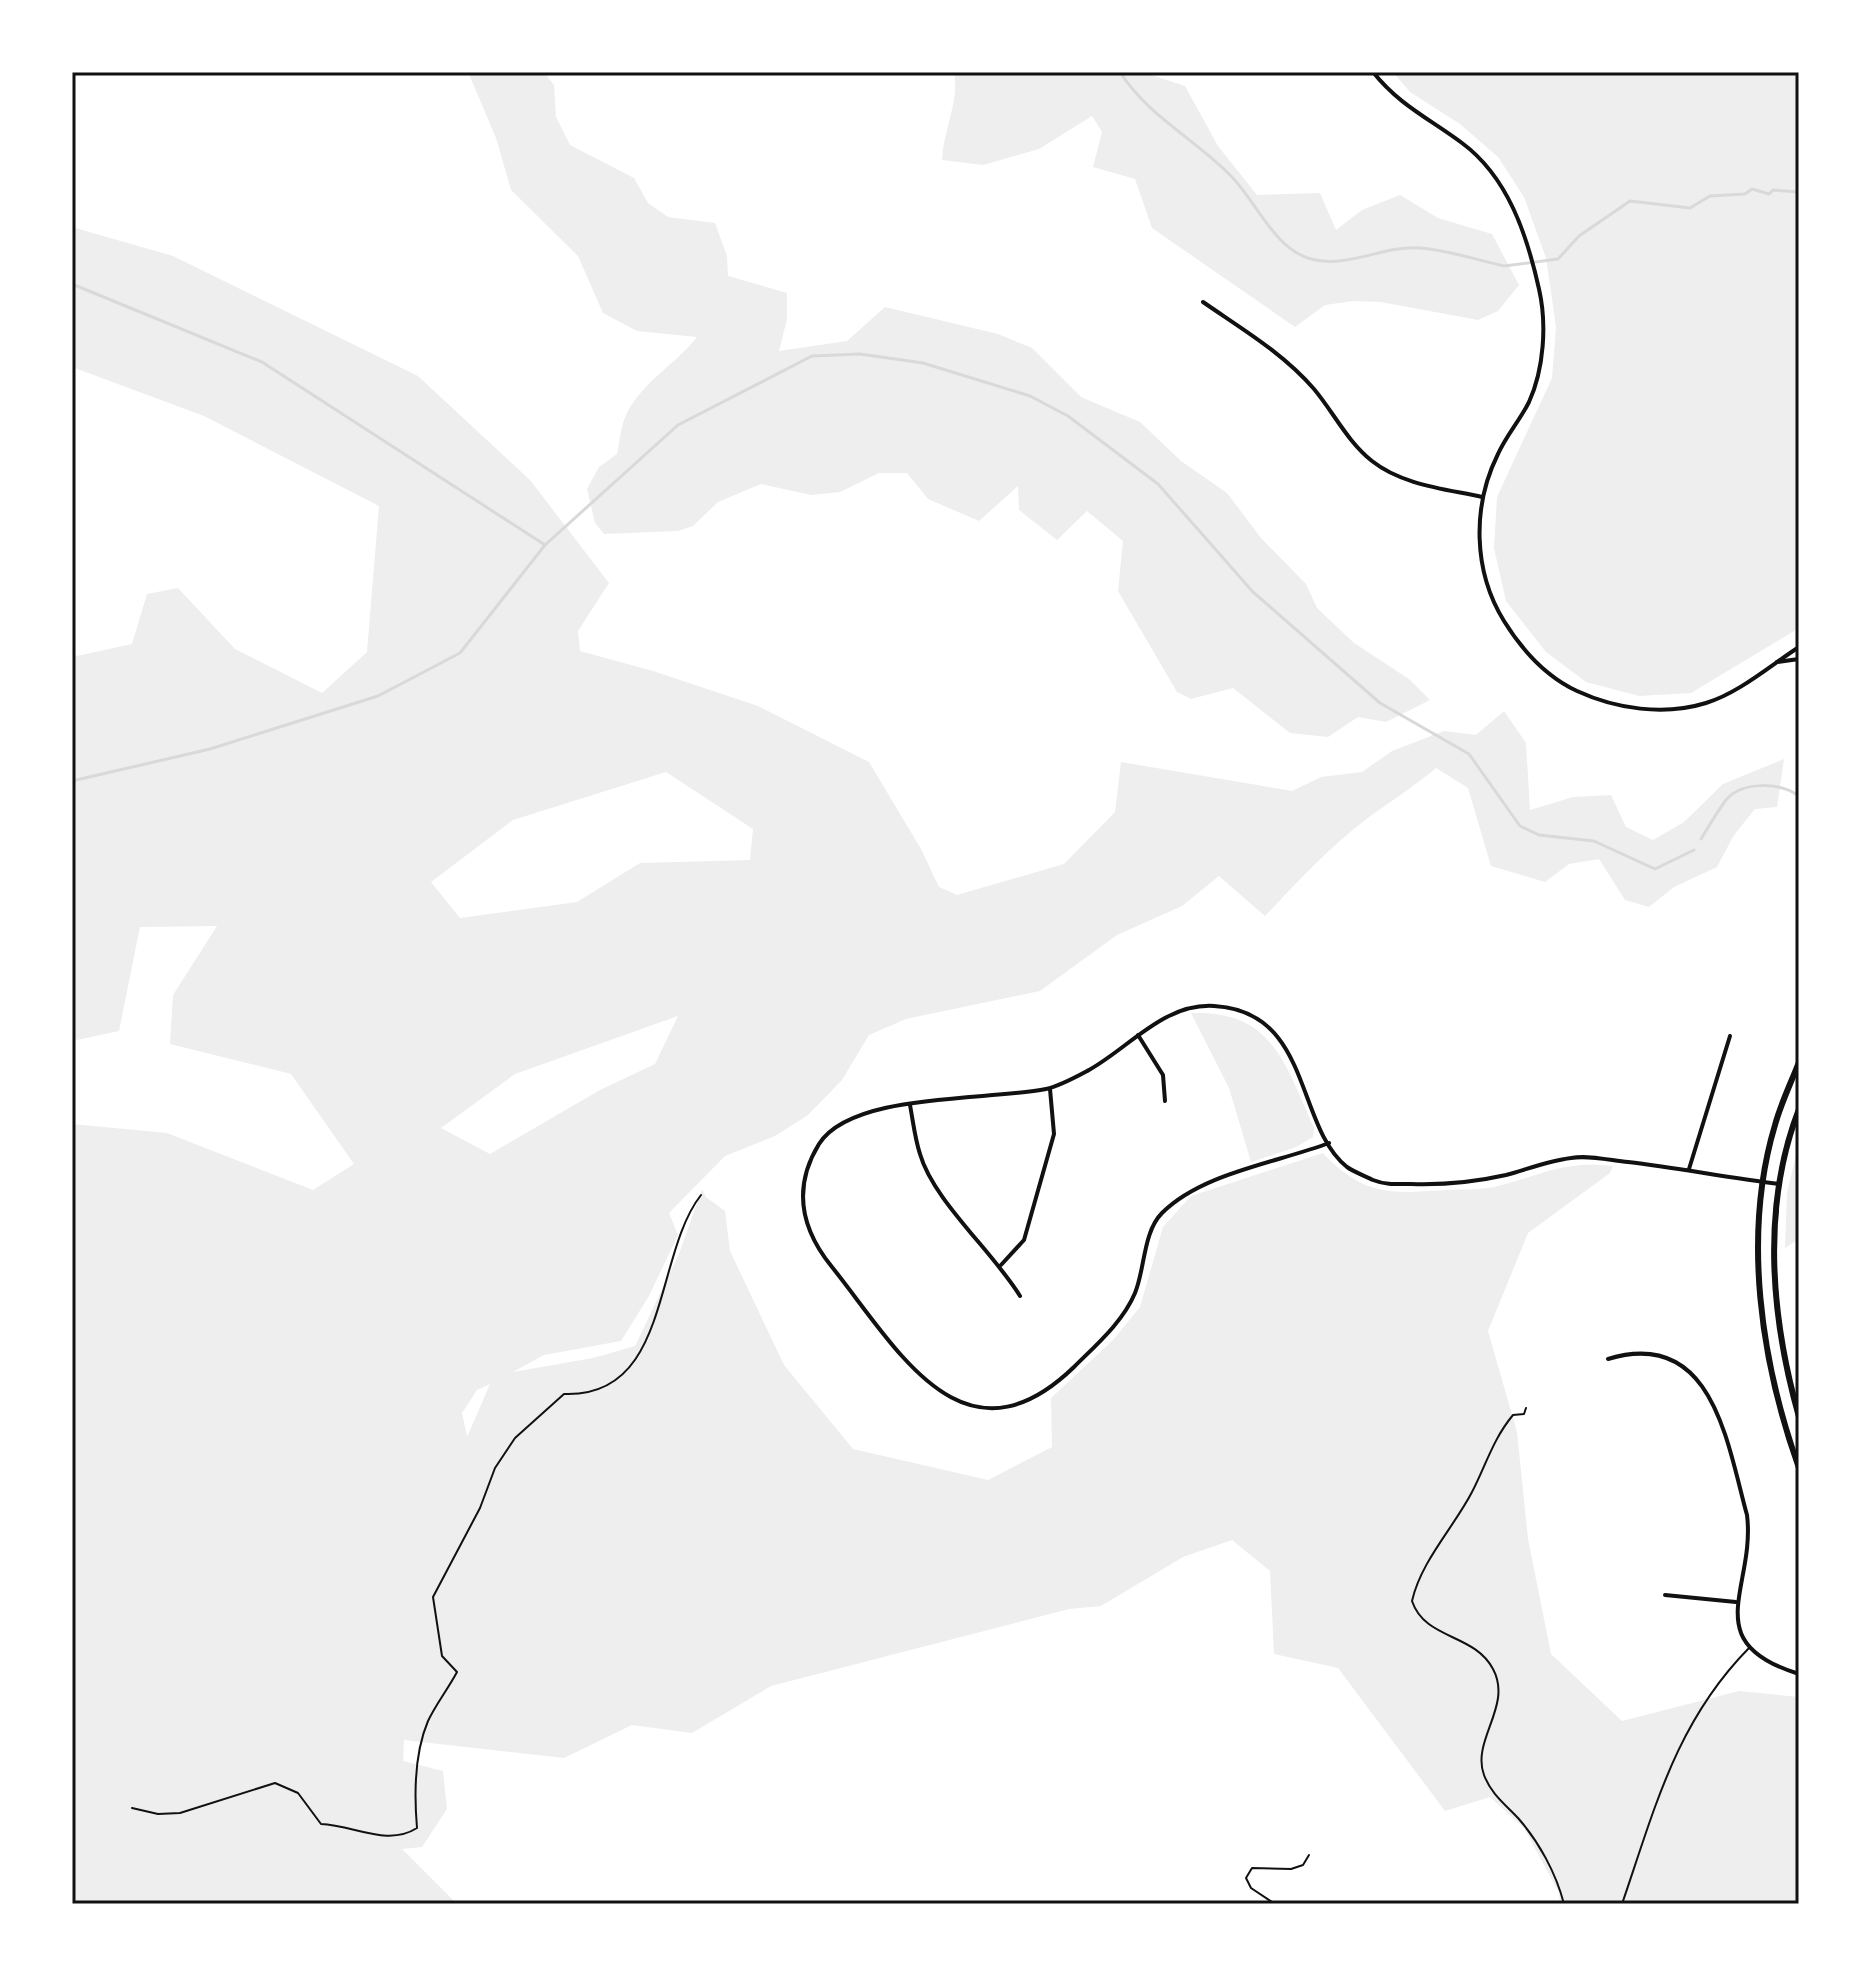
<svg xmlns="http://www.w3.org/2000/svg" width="1871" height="1976" font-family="Quicksand,sans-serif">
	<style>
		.green { fill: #eee; fill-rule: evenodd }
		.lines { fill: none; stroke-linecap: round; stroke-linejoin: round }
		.stream { stroke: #d9d9d9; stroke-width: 3 }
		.path { stroke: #111; stroke-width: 2 }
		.service { stroke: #111; stroke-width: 2 }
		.minor { stroke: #111; stroke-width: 4 }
		.secondary { stroke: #111; stroke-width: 6 }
		.neatline { fill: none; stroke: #111; stroke-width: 3 }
	</style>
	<rect width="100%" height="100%" fill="#fff"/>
	<g class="green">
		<path d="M468 72H544L554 85 556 117 570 145 634 178 648 203 668 217 715 223 727 256 728 276 787 293V319L779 351 847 341 885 307 998 334 1032 348 1081 397 1140 422 1181 461 1227 493 1261 538 1306 584 1317 608 1354 643 1409 679 1430 700 1386 722 1358 717 1328 737 1290 733 1233 688 1191 699 1177 692 1118 591 1123 541 1087 511 1057 540 1019 510 1018 486 979 521 928 499 907 473H879L840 492 811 495 761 484 718 502 693 526 678 531 604 534 595 523 587 489 599 467 617 454C620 440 621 423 628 411 645 380 676 364 697 337L637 331 603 313 578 256 511 190 496 138Z"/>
		<path d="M954 72H1142L1185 86 1218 146 1257 195 1320 193 1336 230 1362 210 1400 195 1438 218 1492 234 1519 285 1498 311 1478 320 1381 302 1353 301 1325 305 1295 327 1152 228 1135 179 1093 167 1102 132 1092 116 1039 149 983 165 942 160C943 131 960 100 954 72Z"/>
		<polygon points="1393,72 1799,72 1799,628 1691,693 1639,696 1586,682 1546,652 1506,601 1494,548 1497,497 1552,378 1556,327 1546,258 1524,197 1498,157 1460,124 1410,92"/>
		<path d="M72 227 173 256 418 376 530 480 609 583 578 631 580 651 653 671 758 706 869 762 921 849 939 887 957 895 1064 864 1115 812 1121 762 1292 791 1321 777 1362 772 1392 751 1444 731 1476 735 1504 711 1526 743 1530 810 1573 797 1611 795 1626 827 1653 840 1684 822 1723 784 1784 759 1777 807 1755 809 1734 835 1717 867 1674 887 1649 907 1625 900 1599 859 1569 864 1545 882 1491 866 1468 788 1436 768C1414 787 1389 802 1365 820 1329 848 1297 882 1265 916L1219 876 1182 906 1117 935 1040 991 906 1019 869 1035 842 1080 808 1115 775 1136 725 1156 669 1213 678 1235 649 1296 621 1341 544 1355 513 1372 593 1358 635 1346 679 1254 702 1189 706 1197 725 1211 730 1251 784 1365 853 1449 988 1480 1052 1447 1051 1398 1113 1340 1140 1307 1163 1227 1191 1196 1323 1153C1363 1196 1391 1194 1445 1190 1461 1189 1479 1190 1494 1187 1542 1176 1560 1160 1613 1166L1610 1173 1528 1233 1488 1331 1517 1432 1528 1539 1551 1654 1622 1721 1739 1691 1799 1697V1898L1795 1904H1560L1559 1893 1524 1828 1490 1797 1445 1811 1338 1668 1274 1654 1270 1571 1232 1540 1183 1557 1101 1606 1069 1609 771 1686 692 1733 632 1725 564 1758 404 1740 403 1761 443 1771 447 1809 422 1847 402 1849 457 1904H72V1124L167 1133 313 1190 354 1164 291 1074 170 1044 173 995 217 926 140 927 119 1031 72 1041V657L132 644 147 594 178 588 235 649 322 693 367 652 379 506 204 416 72 367ZM666 772 753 829 750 860 640 863 577 902 460 918 431 882 513 820ZM678 1016 655 1064 600 1090 490 1154 441 1128 515 1074ZM490 1384 468 1435 467 1436 462 1413 477 1390Z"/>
		<path d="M1191 1013C1273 1010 1285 1064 1314 1128L1313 1137 1296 1147 1251 1162 1229 1088Z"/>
		<polygon points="1799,1142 1799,1239 1785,1248 1787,1193"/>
	</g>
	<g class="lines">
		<g class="stream">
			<path d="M1120 72C1148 116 1195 139 1231 176 1256 201 1274 249 1311 259 1347 269 1384 245 1420 248 1448 250 1477 260 1504 266L1558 259 1579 236 1630 201 1690 208 1710 196 1745 194 1752 189 1769 194 1773 190 1799 192"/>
			<polyline points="72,284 262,362 545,545"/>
			<polyline points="72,781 210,749 378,696 460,653 545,545 678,425 812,356 860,354 923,363 1030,396 1068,416 1158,484 1253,592 1380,703 1469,754 1520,826 1539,835 1594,841 1655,869 1694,850"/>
			<path d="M1701 839C1709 826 1717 812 1726 800 1742 781 1780 782 1799 796"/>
		</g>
		<g class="path">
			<path d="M1526 1408 1524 1414 1513 1415C1493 1439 1486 1465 1472 1492 1454 1527 1421 1561 1412 1601 1425 1640 1474 1633 1493 1669 1513 1706 1471 1740 1484 1775 1491 1794 1506 1805 1518 1818 1539 1842 1556 1873 1564 1904"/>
			<path d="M132 1808 158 1814 180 1813 275 1783 298 1793 321 1824C354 1825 387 1847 417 1828 414 1793 414 1754 428 1721 436 1704 448 1689 457 1672L442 1656 433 1597 480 1508 495 1468 515 1438 564 1394C671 1398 653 1256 701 1195"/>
		</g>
		<g class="service">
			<polyline points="1275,1904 1251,1888 1246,1878 1252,1868 1291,1869 1303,1865 1309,1855"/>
			<path d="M1622 1904C1655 1808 1676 1722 1749 1648"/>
		</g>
		<g class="minor">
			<path d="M1373 72C1399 105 1430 119 1462 143 1508 177 1527 235 1539 289 1547 324 1544 369 1529 402 1520 420 1506 436 1498 454 1472 506 1473 571 1504 621 1522 650 1545 676 1577 691 1616 709 1664 716 1706 703 1739 693 1771 665 1799 647"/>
			<path d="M1203 302C1242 329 1283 353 1314 389 1334 413 1347 441 1372 461 1402 485 1446 489 1482 497"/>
			<polyline points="1777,662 1799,659"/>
			<polyline points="1138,1035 1163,1075 1165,1101"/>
			<path d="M910 1105C913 1121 915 1139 920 1154 933 1200 994 1253 1020 1296"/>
			<path d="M1329 1143C1276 1163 1202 1173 1162 1213 1143 1232 1145 1269 1135 1293 1123 1322 1095 1346 1074 1367 963 1474 897 1348 832 1267 801 1229 792 1188 819 1144 852 1092 988 1101 1046 1089 1060 1086 1076 1077 1089 1070 1130 1047 1164 1003 1214 1006 1312 1011 1295 1126 1347 1167 1354 1172 1365 1176 1373 1180 1385 1185 1398 1184 1411 1184 1442 1185 1475 1182 1506 1175 1528 1169 1548 1161 1571 1158 1589 1155 1609 1160 1628 1162 1679 1168 1729 1178 1780 1184"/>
			<polyline points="1689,1169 1730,1036"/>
			<polyline points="1001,1265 1024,1240 1054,1134 1050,1089"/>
			<path d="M1608 1359C1713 1327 1727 1443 1747 1515 1756 1588 1696 1642 1799 1674"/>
			<polyline points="1665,1595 1736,1602"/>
		</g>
		<g class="secondary">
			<path d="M1799 1062C1791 1083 1781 1103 1775 1125 1742 1235 1761 1362 1799 1468"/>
			<path d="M1799 1109C1761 1207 1771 1318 1799 1417"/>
		</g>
	</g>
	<rect width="1871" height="1976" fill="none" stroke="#ffffff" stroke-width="148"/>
	<rect x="74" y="74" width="1723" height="1828" class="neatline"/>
</svg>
